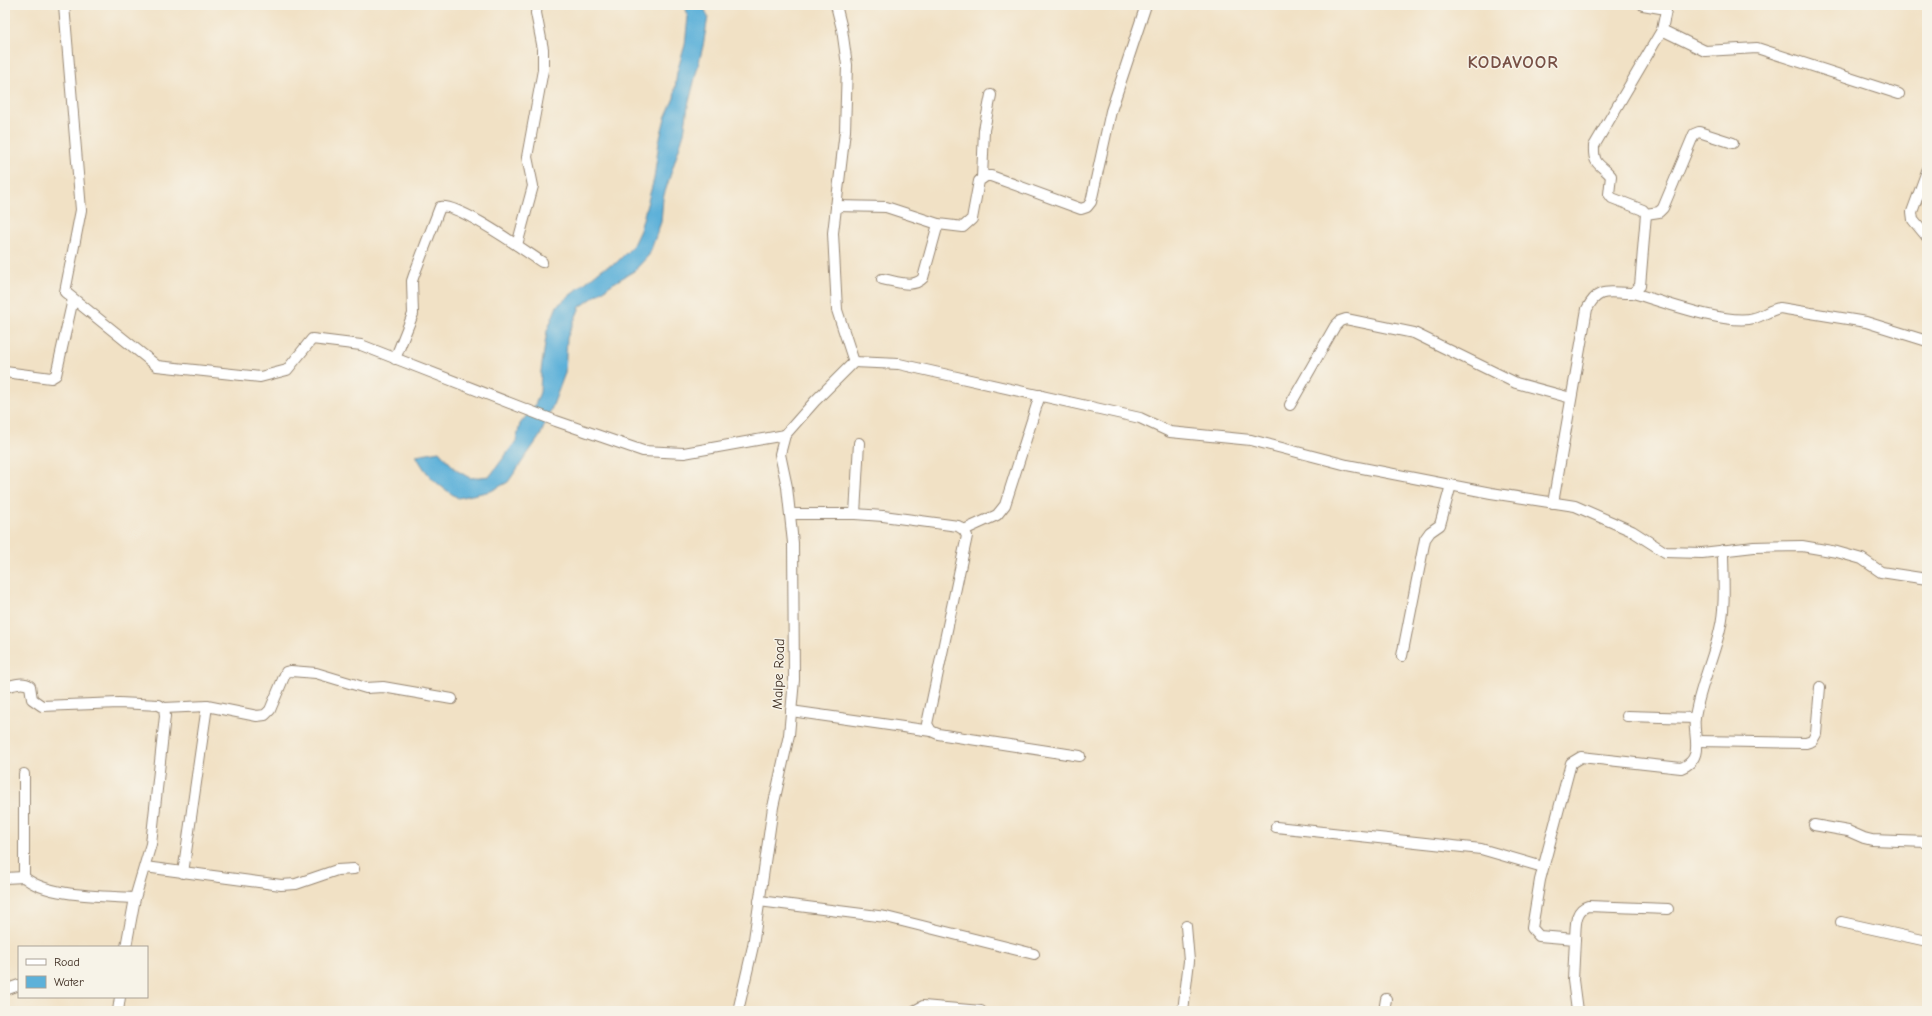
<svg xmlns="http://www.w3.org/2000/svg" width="1932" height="1016" font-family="'Comic Neue',sans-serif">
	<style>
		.water { fill: #5db1d9; stroke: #4c6e7c }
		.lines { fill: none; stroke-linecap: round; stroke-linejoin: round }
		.minor-casing { stroke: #968672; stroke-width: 12 }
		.minor { stroke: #fff; stroke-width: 10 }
		.labels { text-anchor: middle; stroke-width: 3; stroke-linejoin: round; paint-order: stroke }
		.street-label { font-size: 14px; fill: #3b2a1e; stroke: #f7f3e8 }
		.district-label { font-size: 18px; font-weight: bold; letter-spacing: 1px; fill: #785045; stroke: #f7f3e8 }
	</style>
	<rect width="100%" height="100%" fill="#f7f3e8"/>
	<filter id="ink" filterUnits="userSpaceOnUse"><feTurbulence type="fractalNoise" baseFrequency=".025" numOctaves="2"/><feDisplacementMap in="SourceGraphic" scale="8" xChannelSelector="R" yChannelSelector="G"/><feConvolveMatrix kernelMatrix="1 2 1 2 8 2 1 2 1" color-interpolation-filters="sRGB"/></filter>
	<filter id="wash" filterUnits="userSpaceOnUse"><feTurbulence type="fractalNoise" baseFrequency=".012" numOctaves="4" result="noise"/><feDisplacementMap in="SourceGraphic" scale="16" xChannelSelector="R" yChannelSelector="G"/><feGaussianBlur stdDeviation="0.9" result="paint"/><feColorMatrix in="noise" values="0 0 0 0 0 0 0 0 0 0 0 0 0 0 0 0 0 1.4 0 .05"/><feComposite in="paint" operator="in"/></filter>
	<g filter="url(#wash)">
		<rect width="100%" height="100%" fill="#f1e1c5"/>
		<g class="water">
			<polygon points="604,5 636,5 634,7 617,12"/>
			<path d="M685 5H703L708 17 703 46 688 106 684 133 663 198 661 222 649 255 634 271 612 284 580 307 567 338 565 373 553 405 540 436 508 482 491 491 458 498C438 485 427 477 416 455L439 451 456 470 470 478 490 476 516 441 520 424 535 405 540 392 541 371 547 331 557 306 602 269 616 263 632 247 640 230 654 179 659 142 665 118 674 98 677 72 685 45 688 17Z"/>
		</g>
	</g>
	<g filter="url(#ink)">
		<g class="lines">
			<g class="minor-casing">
				<g id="minor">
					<polyline points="64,5 81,210 65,292 157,366 260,377 287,370 312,339 361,345 556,421 643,451 684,453 785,435"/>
					<polyline points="836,5 842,29 847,65 845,131 833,233 837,310 854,362"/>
					<polyline points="1643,5 1666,9"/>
					<polyline points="1662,30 1705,51 1757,48 1899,94"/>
					<polyline points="1927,171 1912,212 1913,220 1927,237"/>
					<polyline points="982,178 984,130 991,95"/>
					<polyline points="836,206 886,207 938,224 963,227 972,219 979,181 986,176 991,176 1081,209 1087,207 1091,202 1111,111 1146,5"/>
					<polyline points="1646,214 1659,212 1663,208 1694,134 1699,132 1733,143"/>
					<polyline points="517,245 533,186 527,157 543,70 543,49 536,13 537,5"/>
					<path d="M882 279C895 281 913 289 923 278L938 224"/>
					<path d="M1633 293C1660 301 1729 326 1754 318 1763 316 1769 310 1780 308L1866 322 1927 341"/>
					<path d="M395 359 413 314 412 281 414 275 440 207C457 202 525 251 542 262"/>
					<polyline points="854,362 899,364 1140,418 1170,432 1251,440 1347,465 1491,493 1575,506 1632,531 1665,552 1702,553 1754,547 1802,546 1837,552 1862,559 1881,572 1927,579"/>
					<polyline points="5,372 51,378 56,375 73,299"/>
					<polyline points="1290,405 1335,326 1340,321 1346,319 1414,333 1516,383 1571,398"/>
					<path d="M1553 503 1587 309C1599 285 1611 294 1633 293L1640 286 1646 214 1643 210 1612 198 1609 194 1611 176C1600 163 1593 166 1594 146L1662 30 1667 5"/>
					<polyline points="790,514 855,514 883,516 958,526 964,530 967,536 927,724 931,731 938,734 1080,756"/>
					<polyline points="855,514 859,443"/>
					<polyline points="964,530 997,515 1005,505 1040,395"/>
					<polyline points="1402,656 1425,539 1430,532 1440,525 1451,485"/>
					<path d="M5 687C13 685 22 681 30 686L32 699 42 706 119 703 159 705 164 708 165 716 151 844 135 898 126 947"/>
					<polyline points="164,708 207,706 257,716 265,715 270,710 286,672 291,671 316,673 366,688 383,687 452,699"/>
					<polyline points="791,711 931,731"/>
					<polyline points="1627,716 1695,718"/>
					<polyline points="1697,741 1806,743 1812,741 1816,734 1820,687"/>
					<path d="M24 774V877C46 897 104 896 135 898"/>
					<polyline points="1814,825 1848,831 1864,838 1872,840 1927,842"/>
					<polyline points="1276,827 1481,849 1543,867"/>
					<polyline points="145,867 281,885 296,884 337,870 354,869"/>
					<polyline points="183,873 207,706"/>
					<polyline points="5,878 24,877"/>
					<polyline points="759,901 886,917 1034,954"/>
					<polyline points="1841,922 1927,941"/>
					<path d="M1575 939C1576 926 1574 910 1588 906L1668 909"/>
					<polyline points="5,990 19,985"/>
					<polyline points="118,1011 120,997"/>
					<polyline points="738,1011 753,946 773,807 789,735 794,680 793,543 787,487 780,454 785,435 815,401 854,362"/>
					<polyline points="914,1011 923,1006 981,1011"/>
					<polyline points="1183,1011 1189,961 1186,926"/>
					<polyline points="1384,1011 1386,999"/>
					<path d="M1577 1011 1573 980 1575 939 1539 936 1532 928 1540 880 1571 763 1581 757 1681 768C1706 759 1692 734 1695 717 1699 689 1714 657 1720 629 1726 605 1723 576 1723 550"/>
				</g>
			</g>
			<use href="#minor" class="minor"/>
		</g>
	</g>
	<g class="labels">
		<g class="street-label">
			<text transform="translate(778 674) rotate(-88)" y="5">Malpe Road</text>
		</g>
		<g class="district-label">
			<text x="1513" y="68">KODAVOOR</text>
		</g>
	</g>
	<rect width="1932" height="1016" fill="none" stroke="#f7f3e8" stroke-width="20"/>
	<rect x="18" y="946" width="130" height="52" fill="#f7f3e8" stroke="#aca397"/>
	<rect x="26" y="959" width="20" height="6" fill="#ffffff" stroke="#aca397"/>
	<text x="54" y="966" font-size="12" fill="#3b2a1e">Road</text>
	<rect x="26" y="976" width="20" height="12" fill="#5db1d9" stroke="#aca397"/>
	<text x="54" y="986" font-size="12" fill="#3b2a1e">Water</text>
</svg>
